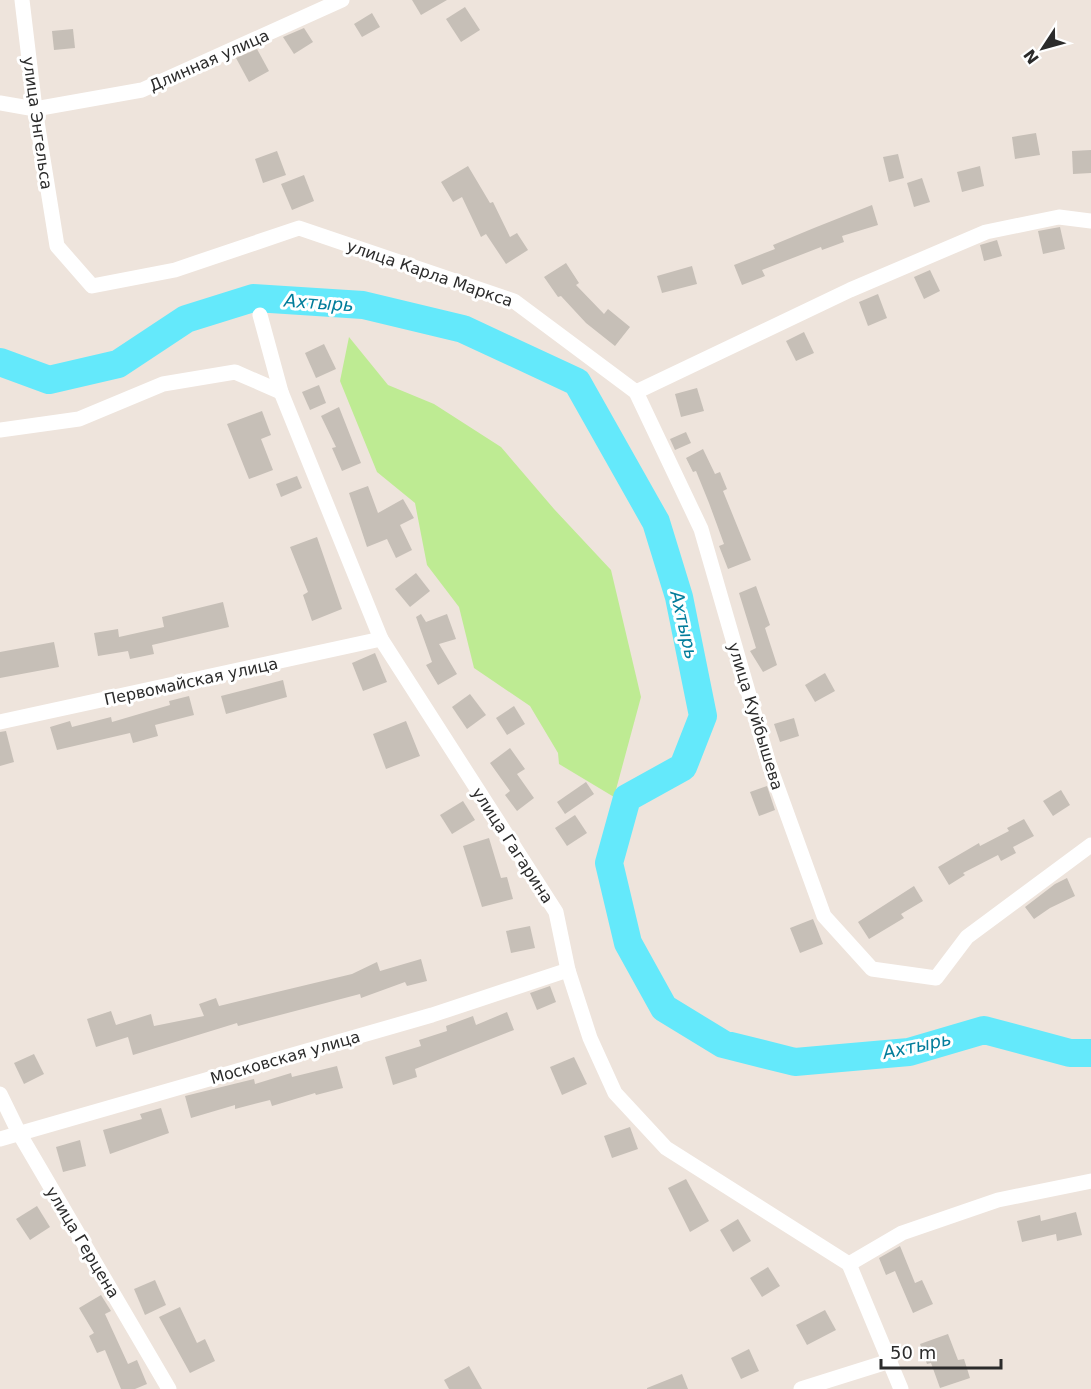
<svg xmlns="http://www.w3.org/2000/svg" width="1091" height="1389" font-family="'DejaVu Sans',sans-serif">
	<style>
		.green { fill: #beeb93 }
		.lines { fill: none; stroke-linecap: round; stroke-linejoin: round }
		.river { stroke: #64e9fb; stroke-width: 28 }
		.building { fill: #c6bfb7 }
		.minor { stroke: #fff; stroke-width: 15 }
		.labels { text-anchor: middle; stroke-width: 6; stroke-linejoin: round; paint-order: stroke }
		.street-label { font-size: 16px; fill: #2b2b2b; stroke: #fff }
		.water-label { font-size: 18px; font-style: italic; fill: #027d9b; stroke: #fff }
	</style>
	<rect width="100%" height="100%" fill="#eee4dc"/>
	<polygon class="green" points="349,337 388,385 434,404 501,447 554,509 611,570 641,697 614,797 559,764 558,753 530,706 474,668 459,607 427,565 415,503 377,472 340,381"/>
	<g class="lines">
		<polyline class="river" points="0,362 49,380 118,364 186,319 253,298 363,305 463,329 577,382 656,522 679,597 703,716 683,767 627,798 609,863 628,943 664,1008 723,1044 795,1062 909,1052 984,1030 1070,1053 1091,1053"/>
	</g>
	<g class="building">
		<polygon points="412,0 447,0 421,15"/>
		<polygon points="465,7 480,30 461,42 446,19"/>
		<polygon points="372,13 380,27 362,37 354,24"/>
		<polygon points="304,28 313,42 294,54 283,37"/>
		<polygon points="73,29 75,48 54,50 52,31"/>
		<polygon points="257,49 269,71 249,82 236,58"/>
		<polygon points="1036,133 1040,155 1015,159 1012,137"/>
		<polygon points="1091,150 1091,173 1073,174 1072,151"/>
		<polygon points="277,151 286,175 263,183 255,159"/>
		<polygon points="898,154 904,178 889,182 883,157"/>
		<polygon points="468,166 490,203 493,202 510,237 517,233 528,250 506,264 486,234 481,237 462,197 453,202 441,182"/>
		<polygon points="980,166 984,186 962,192 957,172"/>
		<polygon points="304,175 314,201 292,210 281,184"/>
		<polygon points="922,178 930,202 914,207 907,183"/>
		<polygon points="872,205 878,225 842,236 844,242 822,250 821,247 762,270 765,276 742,285 734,265 775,249 773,245 814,228"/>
		<polygon points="1060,227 1065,249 1043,254 1038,231"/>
		<polygon points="997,240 1002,256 984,261 980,245"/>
		<polygon points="566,263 579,283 576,285 604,314 608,309 630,327 615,346 586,323 561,296 558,297 544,277"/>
		<polygon points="692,266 697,284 662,293 657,276"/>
		<polygon points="930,270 940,291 924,299 914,277"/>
		<polygon points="878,294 887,318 868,326 859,302"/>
		<polygon points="804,332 814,353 796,361 786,341"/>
		<polygon points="324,344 336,369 316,378 305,353"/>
		<polygon points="319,385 326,403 310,410 302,392"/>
		<polygon points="697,388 704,411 681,417 675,394"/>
		<polygon points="339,407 361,463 342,471 332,448 336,447 321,416"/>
		<polygon points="262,411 271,435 261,439 273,470 249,479 227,424"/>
		<polygon points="686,432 691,443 675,450 670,439"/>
		<polygon points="703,449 715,474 720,472 727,489 723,491 751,560 728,569 719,546 724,544 709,503 696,471 693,472 686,458"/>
		<polygon points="297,476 302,488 281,497 276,484"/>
		<polygon points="368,486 378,513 403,499 414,518 400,525 412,550 396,558 387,539 367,547 349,493"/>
		<polygon points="317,537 342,609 312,621 303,595 308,592 290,547"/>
		<polygon points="416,573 430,591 410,607 395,589"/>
		<polygon points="756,586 770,625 765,628 777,665 763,672 750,651 756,648 739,593"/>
		<polygon points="223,602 229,627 152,645 154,654 130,659 128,651 98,656 94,633 118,629 119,637 164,627 162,617"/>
		<polygon points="421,614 426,622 447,614 456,639 439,644 457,674 438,685 426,665 432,662 416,617"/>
		<polygon points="54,642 59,667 0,678 0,652"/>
		<polygon points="375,653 387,682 363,691 352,663"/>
		<polygon points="825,673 835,691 815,702 805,685"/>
		<polygon points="283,680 287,697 226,714 221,696"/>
		<polygon points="470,694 486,715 467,729 452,707"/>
		<polygon points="189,696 194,715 155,725 158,736 133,743 130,733 57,750 50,727 70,721 72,727 111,717 112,722 170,705 169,701"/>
		<polygon points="514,706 525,724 507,735 496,718"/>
		<polygon points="794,718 799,736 780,742 774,724"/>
		<polygon points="406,721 420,756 386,769 373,734"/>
		<polygon points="6,731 14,762 0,766 0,732"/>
		<polygon points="510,748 525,769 517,774 534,798 517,811 505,795 510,791 490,763"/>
		<polygon points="586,782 594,794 565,814 557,802"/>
		<polygon points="767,786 775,810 759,816 750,792"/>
		<polygon points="1061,790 1070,805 1053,816 1043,801"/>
		<polygon points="463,801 475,820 452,834 440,815"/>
		<polygon points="575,815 587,833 567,846 555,828"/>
		<polygon points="1024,819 1034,836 1013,847 1016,853 1001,861 998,855 963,873 965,875 949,885 938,867 979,843 980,846 1009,831 1007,828"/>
		<polygon points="489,838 501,878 507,877 513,899 482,907 463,846"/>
		<polygon points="1067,878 1075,896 1050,908 1034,919 1025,907 1055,884"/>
		<polygon points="914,886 923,901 901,914 904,918 869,939 858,922"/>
		<polygon points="813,919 823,944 800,953 790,928"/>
		<polygon points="530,926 535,948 511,953 506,931"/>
		<polygon points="421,959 427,981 407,986 405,982 361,998 360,994 238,1026 237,1023 133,1055 128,1037 96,1047 87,1019 111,1011 116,1025 151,1014 154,1026 204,1016 199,1004 216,998 219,1006 352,974 377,962 380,971"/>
		<polygon points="550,986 556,1002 537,1010 530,993"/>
		<polygon points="507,1012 514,1030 415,1069 417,1077 393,1085 385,1057 421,1046 419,1040 447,1031 446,1026 473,1016 476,1025"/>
		<polygon points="34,1054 44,1074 24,1084 14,1063"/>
		<polygon points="574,1057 587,1084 562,1095 550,1067"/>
		<polygon points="337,1066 343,1088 316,1095 315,1093 272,1106 270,1100 235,1109 235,1105 191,1118 185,1096 254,1079 255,1084 291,1073 292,1077"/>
		<polygon points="161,1108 169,1133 110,1154 103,1130 142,1119 140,1114"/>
		<polygon points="630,1127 638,1149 612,1158 604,1136"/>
		<polygon points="80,1140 86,1166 63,1172 56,1147"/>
		<polygon points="686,1179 709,1221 690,1232 668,1188"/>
		<polygon points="37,1206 50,1227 30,1240 16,1219"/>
		<polygon points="1076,1212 1082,1235 1057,1241 1056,1234 1022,1242 1017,1221 1040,1215 1041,1221"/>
		<polygon points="738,1219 751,1241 733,1252 720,1230"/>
		<polygon points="900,1246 915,1283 922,1280 933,1304 913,1313 895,1271 886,1275 879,1258"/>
		<polygon points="768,1267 780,1286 762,1297 750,1278"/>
		<polygon points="155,1280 166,1305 145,1315 134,1289"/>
		<polygon points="101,1295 111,1311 105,1314 128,1364 137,1360 147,1384 135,1389 121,1389 105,1350 97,1353 89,1336 94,1333 79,1308"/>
		<polygon points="180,1307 197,1343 205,1339 215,1361 190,1373 159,1317"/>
		<polygon points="825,1310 836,1330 807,1345 796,1325"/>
		<polygon points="948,1334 958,1360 964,1359 970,1378 940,1388 931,1363 927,1364 920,1344"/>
		<polygon points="749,1349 759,1371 741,1379 731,1358"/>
		<polygon points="469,1366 482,1389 449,1389 444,1380"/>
		<polygon points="682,1374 688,1389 647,1389 647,1388"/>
	</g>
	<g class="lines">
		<g class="minor">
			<polyline points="22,0 35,109 57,246 92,286 175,270 299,228 514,301 636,392 850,290 986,232 1059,217 1091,221"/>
			<polyline points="0,103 35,109 142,90 342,0"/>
			<polyline points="260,315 281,392 381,639 556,912 568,970 590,1038 615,1093 666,1148 849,1264 901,1389"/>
			<polyline points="636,392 701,529 769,764 824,916 872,969 936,978 967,937 1091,845"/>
			<polyline points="0,430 79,419 163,384 235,372 281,392"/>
			<polyline points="0,722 381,639"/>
			<polyline points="0,1094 19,1133 169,1389"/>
			<polyline points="0,1139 432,1015 568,970"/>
			<polyline points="849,1264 902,1233 998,1200 1091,1181"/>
			<polyline points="801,1389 890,1361"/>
		</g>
	</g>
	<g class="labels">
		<g class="street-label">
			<text transform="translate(209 60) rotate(-24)" y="6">Длинная улица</text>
			<text transform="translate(38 123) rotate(82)" y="6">улица Энгельса</text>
			<text transform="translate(430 273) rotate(19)" y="6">улица Карла Маркса</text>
			<text transform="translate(191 681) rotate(-12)" y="6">Первомайская улица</text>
			<text transform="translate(756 716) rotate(73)" y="6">улица Куйбышева</text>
			<text transform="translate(513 845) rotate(57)" y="6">улица Гагарина</text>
			<text transform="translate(285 1057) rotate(-16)" y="6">Московская улица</text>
			<text transform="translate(83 1242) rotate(59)" y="6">улица Герцена</text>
		</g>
		<g class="water-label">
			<text transform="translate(319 303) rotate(4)" y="6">Ахтырь</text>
			<text transform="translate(684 625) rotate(77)" y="6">Ахтырь</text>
			<text transform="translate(917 1046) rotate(-12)" y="6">Ахтырь</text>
		</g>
	</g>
	<g transform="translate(1043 48) rotate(234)" stroke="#ffffff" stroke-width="4.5" paint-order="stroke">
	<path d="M0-4.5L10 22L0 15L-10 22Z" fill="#2b2b2b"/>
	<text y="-9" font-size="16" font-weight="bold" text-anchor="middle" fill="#2b2b2b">N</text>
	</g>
	<path d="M881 1359v9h120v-9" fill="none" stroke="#2b2b2b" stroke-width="3"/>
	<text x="890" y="1359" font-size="18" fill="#2b2b2b" stroke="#ffffff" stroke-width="4.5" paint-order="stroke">50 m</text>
</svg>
